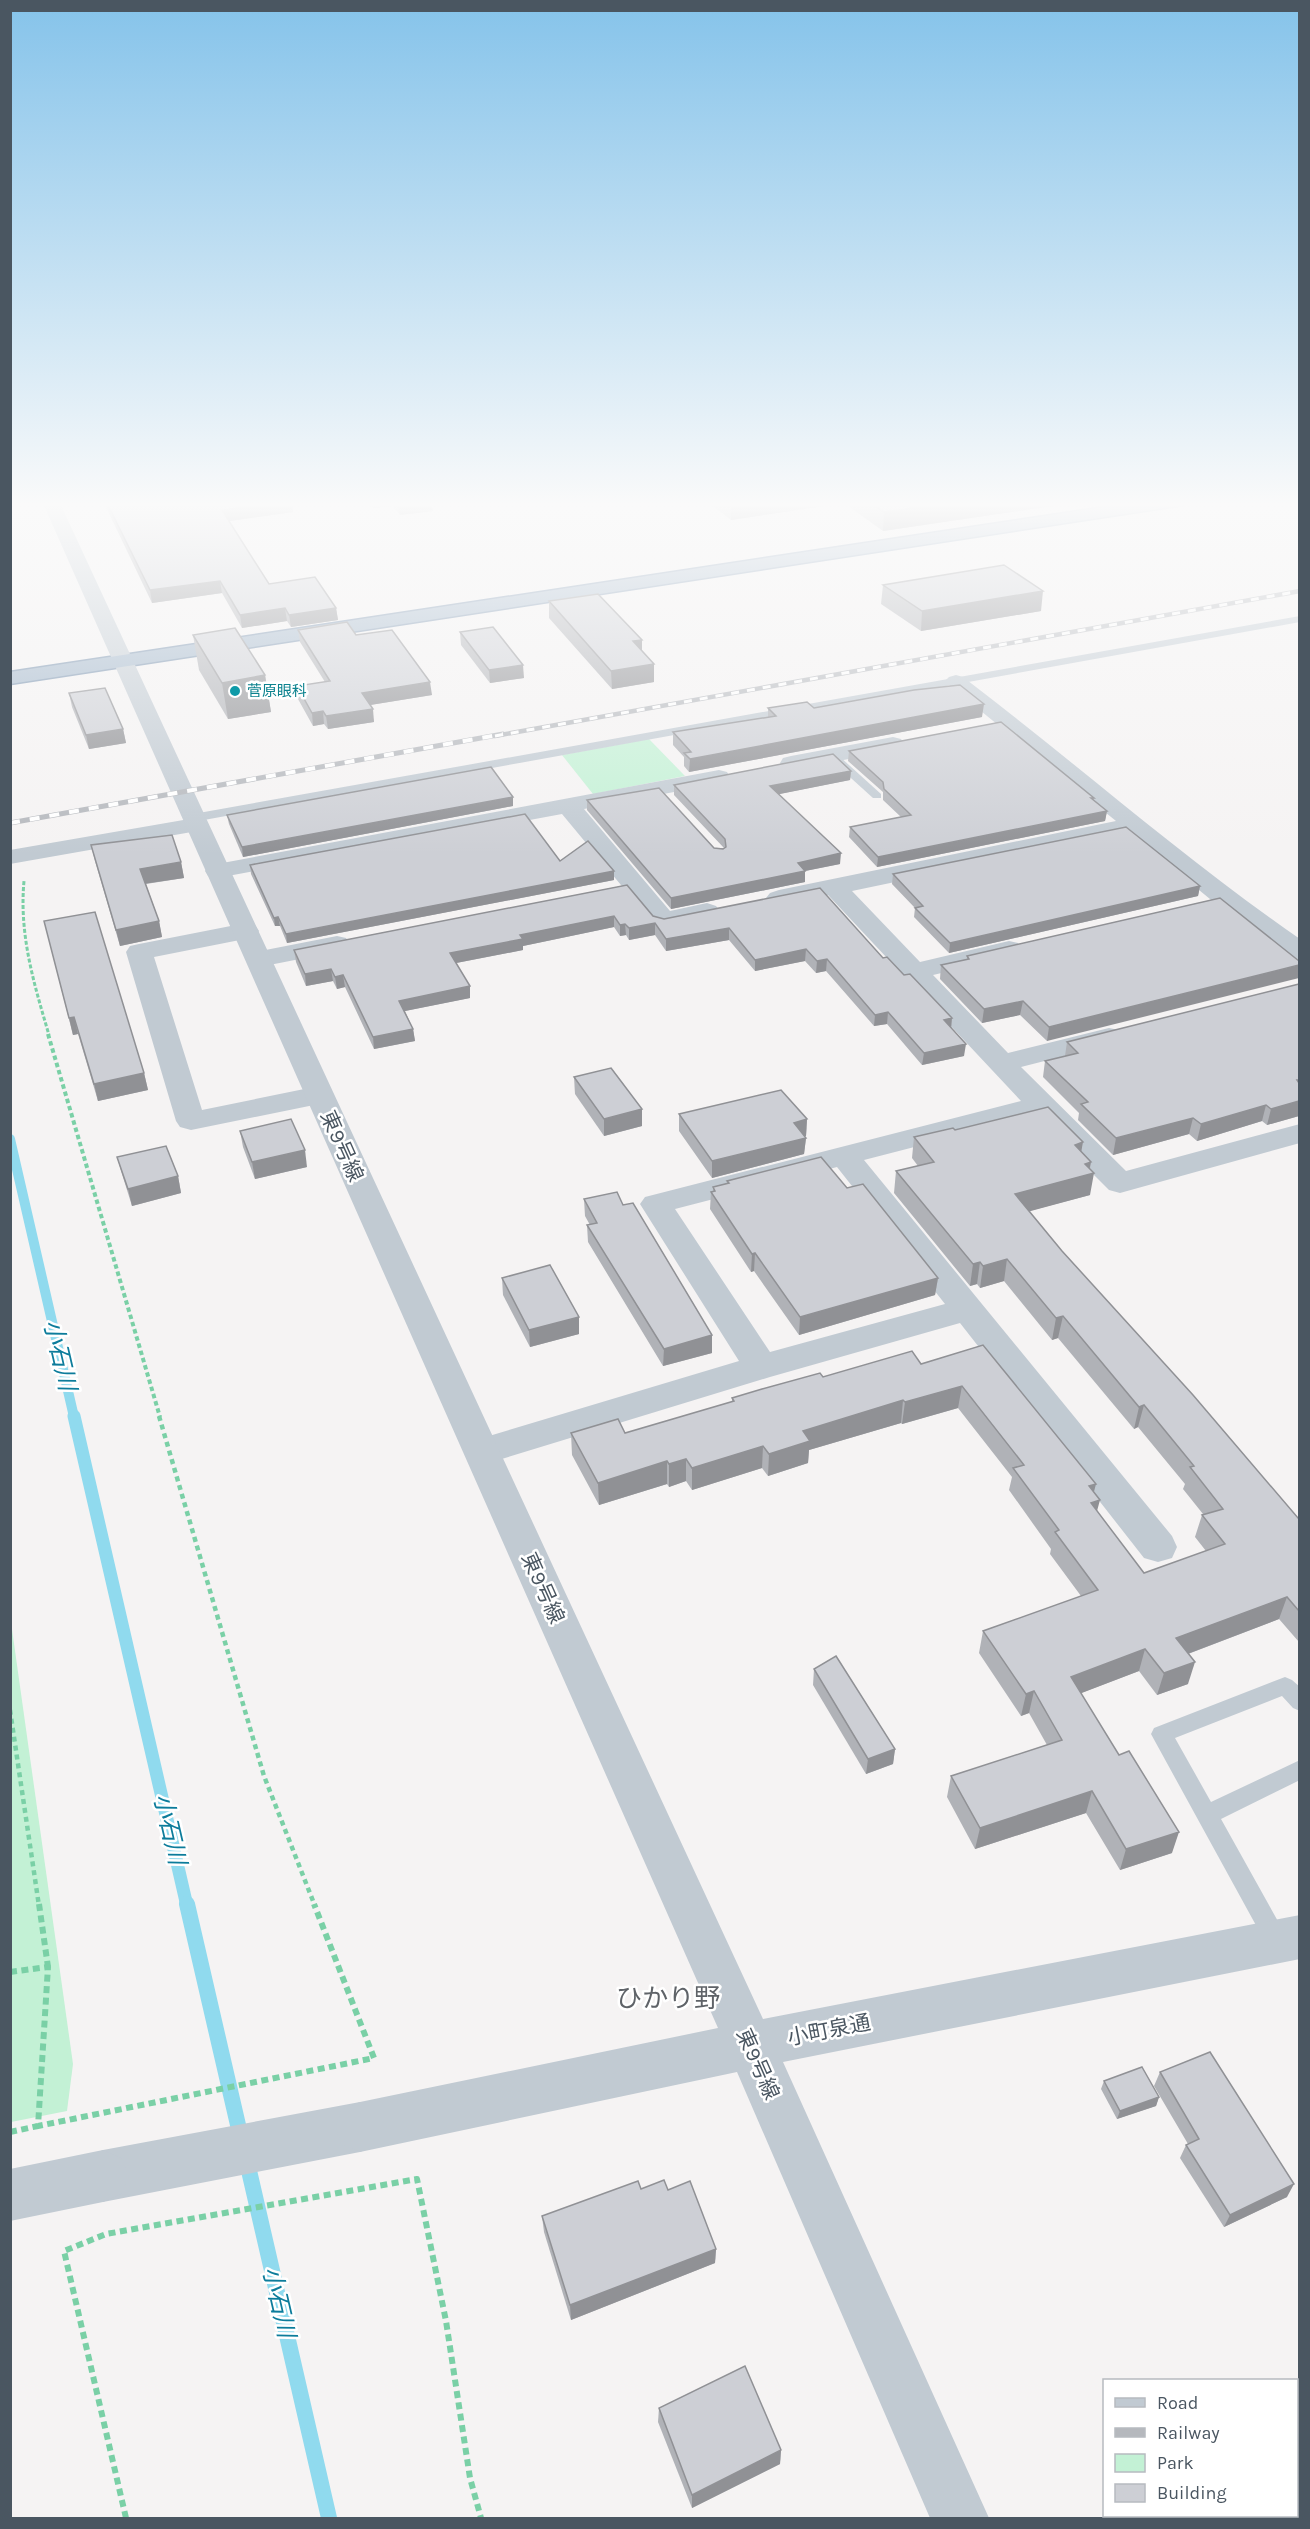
<svg xmlns="http://www.w3.org/2000/svg" width="1310" height="2529" font-family="Karla,'Noto Sans JP',sans-serif">
	<style>
		.green { fill: #c3f1d5 }
		.lines { fill: none; stroke-linecap: round; stroke-linejoin: round }
		.stream-far2 { stroke: #90daee; stroke-width: 10 }
		.stream-far1 { stroke: #90daee; stroke-width: 13 }
		.stream { stroke: #90daee; stroke-width: 16 }
		.trunk-casing { stroke: #7690ad; stroke-width: 3 }
		.path-far3 { stroke: #7ad0a6; stroke-width: 3; stroke-dasharray: 4 2; stroke-linecap: butt }
		.path-far2 { stroke: #7ad0a6; stroke-width: 4; stroke-dasharray: 4.5 3; stroke-linecap: butt }
		.path-far1 { stroke: #7ad0a6; stroke-width: 4.5; stroke-dasharray: 5 4; stroke-linecap: butt }
		.path { stroke: #7ad0a6; stroke-width: 6; stroke-dasharray: 7 4.5; stroke-linecap: butt }
		.service { fill: #c1cad2; fill-rule: evenodd }
		.minor { fill: #c1cad2; fill-rule: evenodd }
		.tertiary { fill: #c1cad2; fill-rule: evenodd }
		.trunk { fill: #9fb4c9; fill-rule: evenodd }
		.rail-far1-casing { stroke: #b5b8bd; stroke-width: 4.5 }
		.rail-casing { stroke: #b5b8bd; stroke-width: 5 }
		.rail-far1 { stroke: #fff; stroke-width: 3; stroke-dasharray: 8; stroke-linecap: butt }
		.rail { stroke: #fff; stroke-width: 4; stroke-dasharray: 10; stroke-linecap: butt }
		.wall { fill: #b0b2b7 }
		.shaded-wall { fill: #909195 }
		.building { fill: #cdcfd5; stroke: #909195; stroke-width: 1.5 }
		.culture-dot { fill: #0f9aa8; stroke: #fff; stroke-width: 2 }
		.labels { text-anchor: middle; stroke-width: 5; stroke-linejoin: round; paint-order: stroke }
		.far-culture-label { font-size: 15px; fill: #0d838f; stroke: #fff; text-anchor: start }
		.near-street-label { font-size: 21px; fill: #4a5661; stroke: #fff }
		.near-water-label { font-size: 24px; font-style: italic; fill: #0c7c9b; stroke: #fff }
		.near-quarter-label { font-size: 26px; fill: #5f6368; stroke: #fff }
	</style>
	<rect width="100%" height="100%" fill="#f5f3f3"/>
	<g class="green">
		<polygon points="649,739 685,776 593,794 562,755"/>
		<polygon points="10,1615 73,2064 67,2111 11,2122"/>
	</g>
	<g class="lines">
		<polyline class="stream-far2" points="10,1139 74,1417"/>
		<polyline class="stream-far1" points="74,1416 187,1906"/>
		<g class="stream">
			<polyline points="187,1904 241,2138"/>
			<polyline points="247,2162 329,2518"/>
		</g>
		<g class="trunk-casing">
			<polygon id="trunk" points="1144,501 1186,501 1183,505 1177,506 10,684 10,672"/>
		</g>
		<path class="path-far3" d="M24 881C19 935 34 984 49 1035"/>
		<polyline class="path-far2" points="48,1034 160,1417"/>
		<g class="path-far1">
			<polyline points="159,1416 264,1776 315,1906"/>
			<polyline points="10,1710 39,1906"/>
		</g>
		<g class="path">
			<polyline points="39,1904 48,1967"/>
			<polyline points="10,1972 48,1967 38,2126 374,2058 314,1904"/>
			<polyline points="10,2132 38,2126"/>
			<polyline points="126,2518 64,2251 106,2234 417,2179 446,2321 470,2478 481,2518"/>
		</g>
		<g class="service">
			<polygon points="1300,616 1300,622 193,822 187,818 193,814"/>
			<polygon points="835,755 839,756 881,794 881,798 873,798 831,760 831,756"/>
			<polygon points="1285,1677 1292,1680 1300,1687 1300,1711 1293,1708 1282,1696 1175,1738 1211,1802 1300,1760 1300,1780 1221,1819 1289,1941 1285,1949 1277,1952 1269,1949 1151,1734 1154,1728"/>
		</g>
		<g class="minor">
			<path d="M956 675 963 677C1076 763 1183 858 1300 939V960L1291 958 1216 904 1130 833 852 891 920 962 1009 941 1018 943 1022 949 1018 955 933 975 1008 1053 1109 1028 1119 1030 1123 1036 1119 1042 1021 1067 1126 1171 1300 1124V1143L1120 1193 1109 1190 1035 1116 864 1160 1172 1536 1177 1547 1172 1558 1158 1562 1144 1558 960 1323 770 1377 482 1465 469 1462 464 1452 469 1442 739 1361 640 1204 645 1197 1021 1101 828 895 779 906 770 903 766 898 770 893 779 890 1116 821 949 685 945 681 949 677ZM837 1167 945 1304 770 1352 675 1209Z"/>
			<polygon points="893,737 901,739 904,744 901,749 791,770 783,768 780,763 783,758 791,756"/>
			<polygon points="719,770 727,772 730,777 727,782 584,809 670,911 707,903 716,906 720,911 716,916 664,928 655,926 562,814 217,878 208,876 205,871 208,866 217,864"/>
			<polygon points="195,818 203,820 207,825 203,830 10,864 10,850"/>
			<polygon points="246,923 255,925 259,931 255,937 154,957 202,1110 319,1086 329,1089 334,1095 329,1101 319,1104 191,1130 180,1127 176,1121 126,952 130,946 139,944"/>
			<polygon points="337,936 346,938 350,944 346,950 259,967 250,965 246,959 250,953"/>
			<polygon points="360,2102 378,2109 385,2127 378,2145 360,2152 103,2202 85,2194 77,2176 85,2158 103,2150"/>
		</g>
		<g class="tertiary">
			<polygon points="42,501 59,501 763,2019 1300,1915 1300,1959 783,2062 989,2518 930,2518 737,2072 360,2152 342,2145 335,2127 342,2109 360,2102 718,2028"/>
			<polygon points="103,2150 121,2158 129,2176 121,2194 103,2202 10,2221 10,2169"/>
		</g>
		<use href="#trunk" class="trunk"/>
		<g class="rail-far1-casing">
			<polyline id="rail-far1" points="495,736 1300,591"/>
		</g>
		<g class="rail-casing">
			<polyline id="rail" points="10,823 503,734"/>
		</g>
		<use href="#rail-far1" class="rail-far1"/>
		<use href="#rail" class="rail"/>
	</g>
	<g class="wall">
		<polygon points="103,501 292,501 293,512 229,521 269,584 336,608 338,620 291,627 287,621 242,628 222,593 152,603"/>
		<polygon points="367,501 471,501 432,506 433,511 400,515 393,506 373,508"/>
		<polygon points="707,501 1074,501 1073,503 883,531 844,503 731,520"/>
		<polygon points="883,585 1041,611 921,631 881,604"/>
		<polygon points="549,601 642,640 642,651 654,682 612,689 549,618"/>
		<polygon points="298,630 356,635 432,695 370,705 374,722 328,729 324,724 313,726 298,699 297,686 325,682 300,642"/>
		<polygon points="460,632 524,678 490,683 461,645"/>
		<polygon points="193,635 265,675 271,712 228,719 199,670"/>
		<polygon points="69,693 123,729 126,743 89,749 72,707"/>
		<polygon points="768,708 814,708 982,717 689,772 684,766 684,757 673,745 673,732 768,717"/>
		<polygon points="849,751 1094,798 1094,800 1107,811 1105,821 877,867 849,837 850,827 901,817 883,800 883,792 848,761"/>
		<polygon points="851,771 850,780 779,794 840,864 805,871 805,882 671,909 587,810 587,800 714,848 724,848 674,795 674,785"/>
		<polygon points="513,806 243,857 229,824 227,815"/>
		<polygon points="91,845 181,862 184,878 146,884 159,921 162,937 120,946 95,861"/>
		<polygon points="560,861 614,871 614,880 287,943 280,926 275,926 251,874 250,865"/>
		<polygon points="893,874 1200,886 1198,896 949,953 914,917 915,908 892,884"/>
		<polygon points="627,885 653,916 664,919 820,888 883,958 951,1027 964,1056 922,1065 887,1024 874,1026 826,971 816,973 805,961 755,971 729,940 666,951 655,935 629,940 626,935 620,936 614,927 523,946 523,950 456,963 470,998 405,1011 413,1029 415,1041 374,1049 345,987 337,989 333,981 306,986 296,962 294,950"/>
		<polygon points="1220,898 1047,1041 1020,1015 982,1023 940,979 941,965 967,959 967,956"/>
		<polygon points="44,921 144,1073 148,1090 98,1101 78,1034 73,1035"/>
		<polygon points="1299,984 1299,1116 1267,1125 1262,1121 1197,1141 1189,1134 1113,1155 1078,1120 1079,1113 1043,1077 1045,1061 1065,1056 1067,1042"/>
		<polygon points="574,1077 642,1109 642,1126 604,1136 575,1094"/>
		<polygon points="679,1114 807,1119 806,1136 804,1136 806,1138 804,1154 712,1178 679,1131"/>
		<polygon points="955,1130 1082,1152 1091,1162 1090,1169 1090,1195 1029,1211 1062,1251 1298,1518 1299,1517 1299,1642 1279,1619 1188,1654 1188,1684 1157,1695 1139,1671 1081,1693 1172,1853 1120,1870 1086,1813 975,1849 947,1797 951,1776 1047,1745 1029,1713 1021,1716 979,1653 983,1631 1081,1596 1050,1554 1051,1549 1009,1490 1012,1477 958,1408 902,1424 901,1423 809,1450 808,1463 768,1476 762,1468 692,1490 686,1481 669,1487 667,1484 599,1505 572,1455 571,1433 625,1433 732,1402 732,1398 823,1377 921,1364 983,1345 1094,1492 1097,1511 1144,1573 1206,1551 1195,1537 1202,1515 1203,1514 1183,1489 1185,1484 1138,1427 1134,1429 1058,1338 1052,1340 1004,1281 980,1288 977,1284 970,1286 894,1193 896,1171 918,1166 912,1158 914,1137"/>
		<polygon points="240,1131 307,1167 255,1179 243,1147"/>
		<polygon points="117,1157 178,1176 181,1193 132,1206 122,1174"/>
		<polygon points="727,1181 847,1188 938,1278 935,1295 799,1335 754,1271 751,1272 710,1209 711,1192 713,1191 713,1187 727,1184"/>
		<polygon points="584,1199 623,1205 712,1335 712,1353 663,1366 588,1242 587,1225 590,1225 585,1216"/>
		<polygon points="502,1278 579,1334 530,1347 503,1295"/>
		<polygon points="814,1669 895,1749 893,1764 866,1774 813,1685"/>
		<polygon points="1160,2072 1287,2197 1224,2227 1180,2158 1186,2145 1188,2144 1154,2086"/>
		<polygon points="1104,2081 1159,2097 1156,2106 1117,2119 1101,2089"/>
		<polygon points="641,2189 668,2190 716,2249 715,2263 571,2320 544,2232 542,2216"/>
		<polygon points="659,2408 781,2450 780,2464 692,2508 658,2422"/>
		<polygon points="1138,2516 1251,2516 1252,2518 1140,2518"/>
	</g>
	<g class="shaded-wall">
		<polygon points="292,501 293,512 223,522 222,510"/>
		<polygon points="372,501 393,501 393,506 373,508"/>
		<polygon points="419,501 471,501 432,506 433,511 400,515 399,503"/>
		<polygon points="731,501 844,501 844,503 731,520"/>
		<polygon points="962,501 1074,501 1073,503 883,531 884,512"/>
		<polygon points="220,581 222,593 152,603 150,590"/>
		<polygon points="1043,591 1041,611 921,631 922,611"/>
		<polygon points="285,608 287,621 242,628 240,615"/>
		<polygon points="336,608 338,620 291,627 289,615"/>
		<polygon points="642,640 642,657 633,641"/>
		<polygon points="654,664 654,682 612,689 611,671"/>
		<polygon points="523,665 524,678 490,683 489,670"/>
		<polygon points="265,675 271,712 228,719 222,683"/>
		<polygon points="430,682 432,695 364,706 362,693"/>
		<polygon points="984,704 982,717 689,772 690,759"/>
		<polygon points="373,709 374,722 328,729 326,716"/>
		<polygon points="323,711 324,724 313,726 312,713"/>
		<polygon points="123,729 126,743 89,749 86,735"/>
		<polygon points="851,771 850,780 770,796 770,786"/>
		<polygon points="513,797 513,806 243,857 242,847"/>
		<polygon points="1107,811 1105,821 877,867 878,857"/>
		<polygon points="841,853 840,864 805,871 805,882 671,909 671,898 798,863"/>
		<polygon points="181,862 184,878 143,884 140,869"/>
		<polygon points="614,871 614,880 287,943 286,934"/>
		<polygon points="1200,886 1198,896 949,953 950,943"/>
		<polygon points="614,916 614,927 523,946 523,950 451,964 450,953 520,935"/>
		<polygon points="278,917 280,926 275,926 274,918"/>
		<polygon points="159,921 162,937 120,946 116,930"/>
		<polygon points="655,923 655,935 629,940 629,928"/>
		<polygon points="625,924 626,935 620,936 620,925"/>
		<polygon points="729,928 729,940 666,951 666,939"/>
		<polygon points="806,949 805,961 755,971 755,960"/>
		<polygon points="827,959 826,971 816,973 817,961"/>
		<polygon points="1299,965 1299,978 1047,1041 1049,1027"/>
		<polygon points="331,969 333,981 306,986 305,974"/>
		<polygon points="343,975 345,987 337,989 335,977"/>
		<polygon points="470,986 470,998 400,1012 399,1001"/>
		<polygon points="1023,1001 1020,1015 982,1023 984,1009"/>
		<polygon points="888,1012 887,1024 874,1026 875,1015"/>
		<polygon points="74,1017 78,1034 73,1035 69,1018"/>
		<polygon points="952,1018 951,1030 944,1020"/>
		<polygon points="413,1029 415,1041 374,1049 373,1037"/>
		<polygon points="966,1044 964,1056 922,1065 924,1053"/>
		<polygon points="144,1073 148,1090 98,1101 94,1084"/>
		<polygon points="1299,1101 1299,1116 1267,1125 1271,1109"/>
		<polygon points="1266,1105 1262,1121 1197,1141 1201,1124"/>
		<polygon points="642,1109 642,1126 604,1136 604,1119"/>
		<polygon points="1193,1118 1189,1134 1113,1155 1116,1138"/>
		<polygon points="807,1119 806,1136 793,1139 794,1123"/>
		<polygon points="806,1138 804,1154 712,1178 712,1161"/>
		<polygon points="1083,1142 1079,1164 1075,1145"/>
		<polygon points="305,1150 307,1167 255,1179 252,1162"/>
		<polygon points="1091,1162 1088,1175 1094,1173 1090,1195 1012,1216 1015,1194"/>
		<polygon points="178,1176 181,1193 132,1206 128,1189"/>
		<polygon points="755,1253 754,1271 751,1272 752,1254"/>
		<polygon points="1007,1259 1004,1281 980,1288 983,1266"/>
		<polygon points="980,1262 977,1284 970,1286 973,1264"/>
		<polygon points="938,1278 935,1295 799,1335 800,1317"/>
		<polygon points="1063,1316 1058,1338 1052,1340 1056,1318"/>
		<polygon points="579,1317 579,1334 530,1347 529,1330"/>
		<polygon points="712,1335 712,1353 663,1366 664,1349"/>
		<polygon points="962,1386 958,1408 902,1424 905,1402"/>
		<polygon points="903,1400 901,1423 809,1450 808,1463 768,1476 769,1454 803,1431"/>
		<polygon points="1144,1405 1138,1427 1134,1429 1139,1407"/>
		<polygon points="763,1446 762,1468 692,1490 692,1468"/>
		<polygon points="686,1459 686,1481 669,1487 669,1464"/>
		<polygon points="667,1461 667,1484 599,1505 598,1483"/>
		<polygon points="1096,1484 1091,1503 1100,1500 1094,1522 1086,1525 1089,1486"/>
		<polygon points="1287,1597 1279,1619 1169,1661 1176,1638"/>
		<polygon points="1145,1649 1139,1671 1066,1699 1071,1677"/>
		<polygon points="1195,1662 1188,1684 1157,1695 1164,1673"/>
		<polygon points="1034,1691 1029,1713 1021,1716 1026,1694"/>
		<polygon points="895,1749 893,1764 866,1774 868,1759"/>
		<polygon points="1092,1791 1086,1813 975,1849 980,1828"/>
		<polygon points="1179,1832 1172,1853 1120,1870 1126,1849"/>
		<polygon points="1159,2097 1156,2106 1117,2119 1120,2111"/>
		<polygon points="1294,2184 1287,2197 1224,2227 1230,2215"/>
		<polygon points="716,2249 715,2263 571,2320 570,2305"/>
		<polygon points="781,2450 780,2464 692,2508 692,2495"/>
	</g>
	<g class="building">
		<polygon points="106,501 291,501 222,510 269,584 315,577 336,608 289,615 285,608 240,615 220,581 150,590"/>
		<polygon points="397,501 419,501 399,503"/>
		<polygon points="868,501 962,501 884,512"/>
		<polygon points="1004,565 1043,591 922,611 883,585"/>
		<polygon points="598,594 642,640 633,641 654,664 611,671 549,601"/>
		<polygon points="347,622 356,635 392,630 430,682 362,693 373,709 326,716 323,711 312,713 297,686 330,681 298,630"/>
		<polygon points="493,627 523,665 489,670 460,632"/>
		<polygon points="235,628 265,675 222,683 193,635"/>
		<polygon points="960,685 984,704 690,759 684,753 691,752 673,732 776,716 768,708 807,702 814,708 914,690"/>
		<polygon points="105,688 123,729 86,735 69,693"/>
		<polygon points="1001,722 1094,798 1091,798 1107,811 878,857 850,827 911,815 884,789 883,782 849,751"/>
		<polygon points="833,754 851,771 770,786 841,853 798,863 805,871 671,898 587,800 659,788 714,848 723,849 726,847 725,839 674,785"/>
		<polygon points="491,767 513,797 242,847 227,815"/>
		<polygon points="525,814 560,861 588,841 614,871 286,934 278,917 274,918 250,865"/>
		<polygon points="1126,827 1200,886 950,943 915,908 923,906 893,874"/>
		<polygon points="172,835 181,862 140,869 159,921 116,930 91,845"/>
		<polygon points="627,885 653,916 664,919 820,888 883,958 887,957 904,975 910,974 952,1018 944,1020 966,1044 924,1053 888,1012 875,1015 827,959 817,961 806,949 755,960 729,928 666,939 655,923 629,928 625,924 620,925 614,916 520,935 523,939 450,953 470,986 399,1001 413,1029 373,1037 343,975 335,977 331,969 305,974 294,950"/>
		<polygon points="1220,898 1299,961 1299,965 1049,1027 1023,1001 984,1009 941,965 969,959 967,956"/>
		<polygon points="95,912 144,1073 94,1084 74,1017 69,1018 44,921"/>
		<polygon points="1299,984 1299,1080 1297,1080 1299,1083 1299,1101 1271,1109 1266,1105 1201,1124 1193,1118 1116,1138 1081,1104 1088,1102 1045,1061 1078,1053 1067,1042"/>
		<polygon points="611,1068 642,1109 604,1119 574,1077"/>
		<polygon points="781,1090 807,1119 794,1123 806,1138 712,1161 679,1114"/>
		<polygon points="1048,1107 1083,1142 1075,1145 1091,1162 1085,1164 1094,1173 1015,1194 1062,1251 1193,1395 1298,1518 1299,1517 1299,1611 1287,1597 1176,1638 1195,1662 1164,1673 1145,1649 1071,1677 1119,1755 1129,1751 1179,1832 1126,1849 1092,1791 980,1828 951,1776 1062,1740 1034,1691 1026,1694 983,1631 1098,1590 1055,1532 1059,1530 1013,1468 1024,1465 962,1386 905,1402 903,1400 803,1431 810,1441 769,1454 763,1446 692,1468 686,1459 669,1464 667,1461 598,1483 571,1433 618,1419 625,1433 734,1401 732,1398 762,1389 820,1373 823,1377 912,1351 921,1364 983,1345 1096,1484 1089,1486 1100,1500 1091,1503 1144,1573 1225,1544 1202,1515 1223,1509 1190,1467 1194,1466 1144,1405 1139,1407 1063,1316 1056,1318 1007,1259 983,1266 980,1262 973,1264 896,1171 934,1162 914,1137 953,1128 955,1130"/>
		<polygon points="291,1119 305,1150 252,1162 240,1131"/>
		<polygon points="166,1146 178,1176 128,1189 117,1157"/>
		<polygon points="821,1157 847,1188 863,1184 938,1278 800,1317 755,1253 752,1254 711,1192 715,1191 713,1187 729,1183 727,1181"/>
		<polygon points="617,1192 623,1205 633,1203 712,1335 664,1349 587,1225 597,1223 584,1199"/>
		<polygon points="550,1265 579,1317 529,1330 502,1278"/>
		<polygon points="836,1656 895,1749 868,1759 814,1669"/>
		<polygon points="1210,2052 1294,2184 1230,2215 1186,2145 1199,2139 1160,2072"/>
		<polygon points="1142,2067 1159,2097 1120,2111 1104,2081"/>
		<polygon points="664,2180 668,2190 690,2181 716,2249 570,2305 542,2216 638,2181 641,2189"/>
		<polygon points="745,2366 781,2450 692,2495 659,2408"/>
		<polygon points="1152,2516 1251,2516 1252,2518 1154,2518"/>
	</g>
	<linearGradient id="sky" x2="0" y2="1"><stop stop-color="#85c3ea"/><stop offset="0.59" stop-color="#fafafa"/><stop offset="1" stop-color="#fafafa" stop-opacity="0"/></linearGradient>
	<rect width="1310" height="855" fill="url(#sky)"/>
	<circle class="culture-dot" cx="235" cy="691" r="6"/>
	<g class="labels">
		<g class="far-culture-label">
			<text x="247" y="696">菅原眼科</text>
		</g>
		<g class="near-street-label">
			<text transform="translate(342 1146) rotate(66)" y="7">東9号線</text>
			<text transform="translate(543 1588) rotate(66)" y="7">東9号線</text>
			<text transform="translate(829 2030) rotate(-11)" y="7">小町泉通</text>
			<text transform="translate(758 2064) rotate(66)" y="7">東9号線</text>
		</g>
		<g class="near-water-label">
			<text transform="translate(60 1355) rotate(77)" y="8">小石川</text>
			<text transform="translate(170 1829) rotate(77)" y="8">小石川</text>
			<text transform="translate(279 2302) rotate(77)" y="8">小石川</text>
		</g>
		<g class="near-quarter-label">
			<text x="668" y="2007">ひかり野</text>
		</g>
	</g>
	<rect width="1310" height="2529" fill="none" stroke="#4a5661" stroke-width="24"/>
	<rect x="1103" y="2379" width="195" height="138" fill="#ffffff" stroke="#b7bbc0" stroke-width="1.5"/>
	<rect x="1115" y="2398" width="30" height="9" fill="#c1cad2" stroke="#b7bbc0" stroke-width="1.5"/>
	<text x="1157" y="2409" font-size="18" fill="#4a5661">Road</text>
	<rect x="1115" y="2428" width="30" height="9" fill="#b5b8bd" stroke="#b7bbc0" stroke-width="1.5"/>
	<text x="1157" y="2439" font-size="18" fill="#4a5661">Railway</text>
	<rect x="1115" y="2454" width="30" height="18" fill="#c3f1d5" stroke="#b7bbc0" stroke-width="1.5"/>
	<text x="1157" y="2469" font-size="18" fill="#4a5661">Park</text>
	<rect x="1115" y="2484" width="30" height="18" fill="#cdcfd5" stroke="#b7bbc0" stroke-width="1.5"/>
	<text x="1157" y="2499" font-size="18" fill="#4a5661">Building</text>
</svg>
